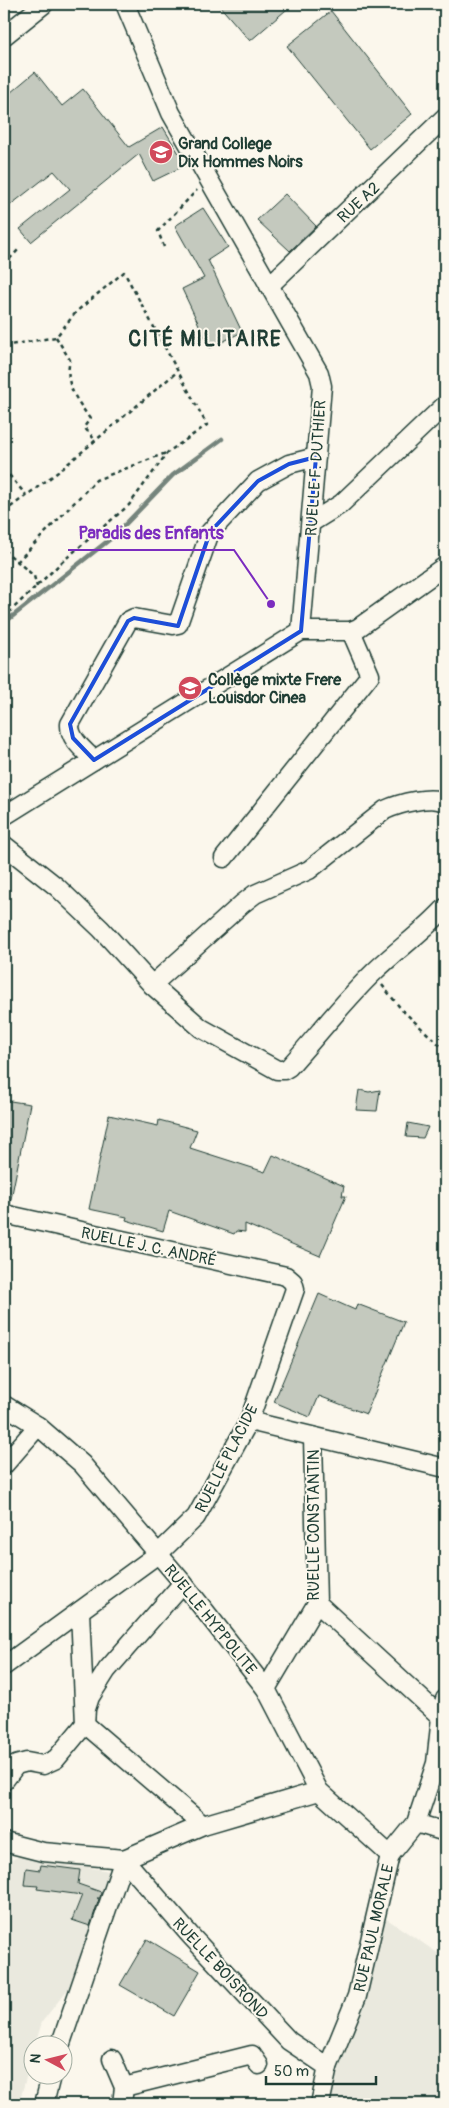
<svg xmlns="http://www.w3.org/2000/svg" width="449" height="2108" font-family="Pangolin,sans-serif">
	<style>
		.built { fill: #eae9de }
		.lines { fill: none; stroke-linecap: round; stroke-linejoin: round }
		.stream { stroke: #74847b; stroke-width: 4.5 }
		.building { fill: #c4c9be; stroke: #1f3d34 }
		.minor-casing { stroke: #1f3d34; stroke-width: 21 }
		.path { stroke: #1f3d34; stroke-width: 2.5; stroke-dasharray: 4 4; stroke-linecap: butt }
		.minor { stroke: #fbf7ec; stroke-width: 18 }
		.marked { fill: none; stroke: #1d4ed8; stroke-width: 4; stroke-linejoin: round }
		.labels { text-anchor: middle; stroke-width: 4; stroke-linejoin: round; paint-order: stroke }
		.poi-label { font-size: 16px; font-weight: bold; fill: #1f3d34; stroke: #fbf7ec; text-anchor: start }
		.street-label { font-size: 16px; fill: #1f3d34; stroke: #fbf7ec }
		.district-label { font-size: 21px; font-weight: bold; letter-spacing: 1px; fill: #1f3d34; stroke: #fbf7ec }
		.leader { fill: none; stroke: #7b2cbf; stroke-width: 2 }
		.callout-dot { fill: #7b2cbf; stroke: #fbf7ec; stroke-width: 2 }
		.callout-label { font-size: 18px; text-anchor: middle; font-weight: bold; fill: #7b2cbf; stroke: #fbf7ec; stroke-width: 4; stroke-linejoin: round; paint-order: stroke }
	</style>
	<rect width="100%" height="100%" fill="#fbf7ec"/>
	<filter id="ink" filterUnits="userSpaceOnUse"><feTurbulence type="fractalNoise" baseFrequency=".02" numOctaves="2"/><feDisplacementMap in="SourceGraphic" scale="10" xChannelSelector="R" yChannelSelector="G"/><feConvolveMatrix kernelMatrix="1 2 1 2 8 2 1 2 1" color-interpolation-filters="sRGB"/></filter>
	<g filter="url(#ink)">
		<g class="built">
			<polygon points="23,1855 114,1872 78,1976 42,2022 35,2045 32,2046 32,2055 19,2104 4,2104 4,1863"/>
			<polygon points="375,1911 445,1958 445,2104 309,2104"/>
		</g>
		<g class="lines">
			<polyline class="stream" points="4,623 114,536 173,475 222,439"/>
		</g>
		<g class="building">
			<polygon points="218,4 293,4 250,41"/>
			<polygon points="331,11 412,114 370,149 287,46"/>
			<polygon points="35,72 62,106 83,89 129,147 163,127 186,165 153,181 139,154 31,242 20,229 70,189 54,171 4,210 4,98"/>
			<polygon points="285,194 316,226 290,251 257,220"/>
			<polygon points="203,208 228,247 208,260 242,332 210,348 182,289 204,278 175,226"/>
			<polygon points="359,1090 369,1092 380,1090 377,1111 356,1110"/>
			<polygon points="4,1100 30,1104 10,1204 4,1204"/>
			<polygon points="109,1115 158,1126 159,1120 197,1130 190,1148 265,1172 273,1155 344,1186 342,1196 346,1196 320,1256 245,1224 245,1232 236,1231 234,1234 169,1211 163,1231 126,1220 127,1217 89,1209"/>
			<polygon points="408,1123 428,1127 423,1138 406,1137"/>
			<polygon points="319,1294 355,1310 357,1304 404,1322 366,1414 319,1396 310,1417 274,1402"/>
			<polygon points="41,1865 80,1870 78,1884 101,1892 100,1898 97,1898 99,1899 90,1926 72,1920 82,1895 37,1889 38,1886 24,1885 26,1868 40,1870"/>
			<polygon points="147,1939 200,1971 174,2016 120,1985"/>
		</g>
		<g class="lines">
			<g class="minor-casing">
				<g id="minor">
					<polyline points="4,36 44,4"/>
					<polyline points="269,286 445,117"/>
					<polyline points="312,522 341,504 445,405"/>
					<polyline points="301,631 351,631 358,628 445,566"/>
					<path d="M94 760C84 750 69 739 70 724L128 621 134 618 173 625 178 624 210 532 258 481 289 464 316 457"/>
					<polyline points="4,816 301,631 322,386 319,373 171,113 125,4"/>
					<path d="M4 845 57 887 101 929 152 985 201 1028 277 1070H284L289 1067C317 1036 344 1001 374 972 397 950 423 932 445 908"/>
					<polyline points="224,858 370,675 351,631"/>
					<path d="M152 985 242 904 255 894 309 870 385 810C398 804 433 794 445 803"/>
					<polyline points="4,1214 286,1276 293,1282 295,1289 249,1421 196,1517 158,1554 4,1666"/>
					<polyline points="4,1405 38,1426 82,1464 183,1583 266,1689 319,1791 390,1855"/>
					<polyline points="249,1421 445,1468"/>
					<polyline points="4,1465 38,1426"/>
					<polyline points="317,1603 441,1717"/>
					<polyline points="80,1611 85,1724 203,1825"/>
					<polyline points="266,1689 317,1603 313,1438"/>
					<polyline points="4,1781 16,1765 27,1762 43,1765 56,1759 85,1724 86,1709 90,1697 107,1670 183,1583"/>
					<polyline points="416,1823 445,1832"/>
					<polyline points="4,1842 43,1852 124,1859 203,1825 319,1791"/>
					<polyline points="124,1859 190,1935 289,2041 328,2067"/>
					<polyline points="60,2046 124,1859"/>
					<polyline points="112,2059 124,2087 122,2104"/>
					<polyline points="124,2087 252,2055 259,2065"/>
					<polyline points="44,2104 51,2076"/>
					<polyline points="320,2104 328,2067 357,1996 390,1855 416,1823 436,1763 441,1717 445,1699"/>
				</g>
			</g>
			<g class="path">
				<polyline points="164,247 158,231 197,190"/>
				<polyline points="4,265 19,249"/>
				<path d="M56 337 70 360C64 386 77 399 90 419L84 427 95 440"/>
				<polyline points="4,346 56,337 77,311 124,272 207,425 168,452 129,505 63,561 4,617"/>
				<polyline points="4,469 26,495"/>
				<polyline points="4,512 58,472 178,371"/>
				<polyline points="4,550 34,576 37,587"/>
				<polyline points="17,562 96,480 166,453"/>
				<polyline points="382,985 402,1010 445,1050"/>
			</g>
			<use href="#minor" class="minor"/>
		</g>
	</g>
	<path class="marked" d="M316 457 301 631 94 760 73 738 70 724 128 621 134 618 178 626 210 532 258 481 289 464Z"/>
	<defs>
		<g id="school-disc" transform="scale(1.25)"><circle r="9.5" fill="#d1495b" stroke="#fbf7ec"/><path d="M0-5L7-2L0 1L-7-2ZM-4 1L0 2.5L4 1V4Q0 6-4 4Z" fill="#fff"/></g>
	</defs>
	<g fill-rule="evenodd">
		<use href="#school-disc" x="161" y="152"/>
		<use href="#school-disc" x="190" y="688"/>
	</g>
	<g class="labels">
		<g class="poi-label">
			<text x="178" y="149">Grand College<tspan x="178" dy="18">Dix Hommes Noirs</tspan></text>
			<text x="208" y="685">Collège mixte Frere<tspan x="208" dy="18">Louisdor Cinea</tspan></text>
		</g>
		<g class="street-label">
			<text transform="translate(358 202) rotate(-43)" y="6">RUE A2</text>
			<text transform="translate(315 468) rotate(-86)" y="6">RUELLE F. DUTHIER</text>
			<text transform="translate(149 1246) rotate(12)" y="6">RUELLE J. C. ANDRÉ</text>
			<text transform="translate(226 1458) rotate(-63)" y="6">RUELLE PLACIDE</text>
			<text transform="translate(313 1525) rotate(-90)" y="6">RUELLE CONSTANTIN</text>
			<text transform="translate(211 1619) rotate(51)" y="6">RUELLE HYPPOLITE</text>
			<text transform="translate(373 1928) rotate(-77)" y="6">RUE PAUL MORALE</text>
			<text transform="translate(221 1968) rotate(47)" y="6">RUELLE BOISROND</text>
		</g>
		<g class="district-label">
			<text x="205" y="346">CITÉ MILITAIRE</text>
		</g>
	</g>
	<path class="leader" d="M271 604L234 550H68"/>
	<circle class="callout-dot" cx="271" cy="604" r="5"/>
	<g class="callout-label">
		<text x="151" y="539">Paradis des Enfants</text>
	</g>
	<rect width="449" height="2108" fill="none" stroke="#fbf7ec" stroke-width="20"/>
	<rect x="10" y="10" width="429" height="2088" fill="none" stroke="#1f3d34" stroke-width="2" filter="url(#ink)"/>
	<g transform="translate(48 2060) rotate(277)"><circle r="24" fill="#fbf7ec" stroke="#a3ada2"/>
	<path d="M0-4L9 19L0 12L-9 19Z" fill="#d1495b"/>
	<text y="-8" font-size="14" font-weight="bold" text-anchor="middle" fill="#1f3d34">N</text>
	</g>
	<path d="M266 2076v8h110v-8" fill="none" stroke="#1f3d34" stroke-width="2.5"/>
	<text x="274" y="2076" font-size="15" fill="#1f3d34" stroke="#fbf7ec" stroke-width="4" paint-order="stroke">50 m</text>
</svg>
